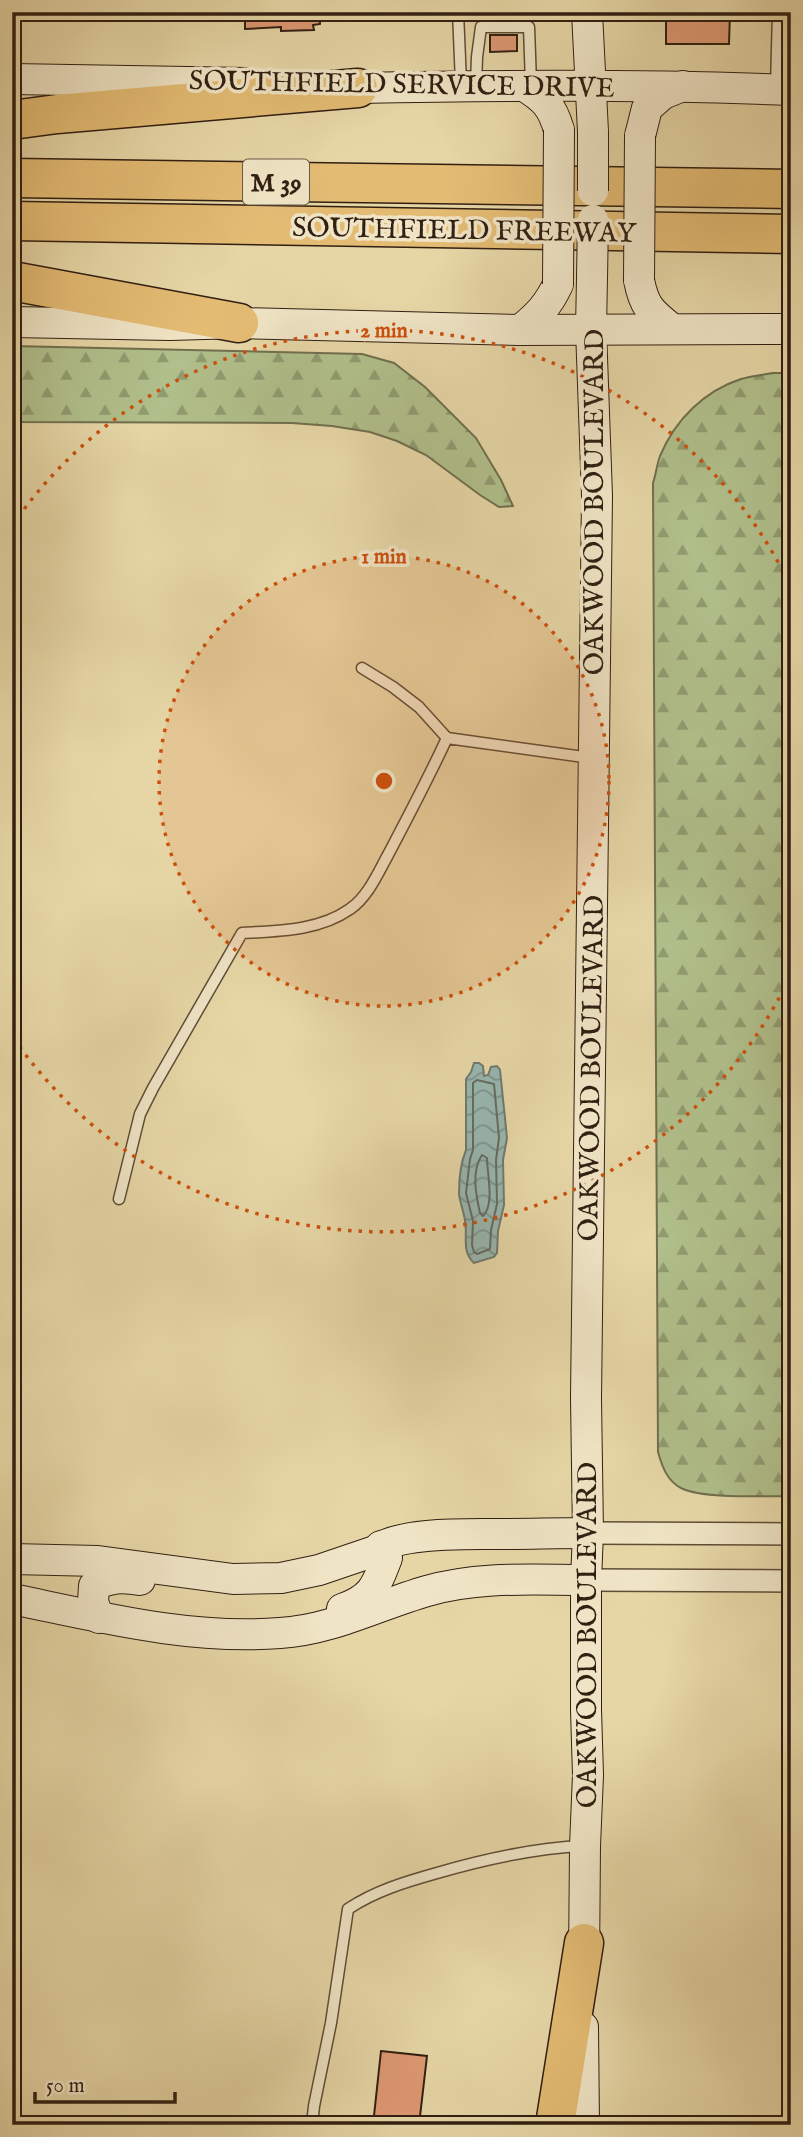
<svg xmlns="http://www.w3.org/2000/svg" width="803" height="2137" font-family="'IM FELL English',serif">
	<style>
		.forest { fill: url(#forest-firs); stroke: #706f4e; stroke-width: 2 }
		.water { fill: url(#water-waves); stroke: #6f7a71; stroke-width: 2 }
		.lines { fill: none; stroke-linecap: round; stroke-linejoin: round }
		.shore { stroke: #646b61; stroke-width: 2 }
		.building { fill: #de9973; stroke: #311f12; stroke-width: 2 }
		.lane-casing { stroke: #5e4d37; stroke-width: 13 }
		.street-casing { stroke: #5e4d37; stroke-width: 24 }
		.secondary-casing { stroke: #311f12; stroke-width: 32 }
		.highway-casing { stroke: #311f12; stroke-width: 41 }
		.lane { stroke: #efe4c5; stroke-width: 10 }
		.street { stroke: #efe4c5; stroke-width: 21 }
		.secondary { stroke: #efe4c5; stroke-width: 30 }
		.highway { stroke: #e3bb73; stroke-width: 38 }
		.secondary-bridge-casing { stroke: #311f12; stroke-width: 32; stroke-linecap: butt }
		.secondary-bridge { stroke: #efe4c5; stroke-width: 30 }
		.ring { fill: none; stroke: #cd500d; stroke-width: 3.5; stroke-dasharray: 3.5 7 }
		.labels { text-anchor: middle; stroke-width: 7; stroke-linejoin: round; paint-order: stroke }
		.shield { fill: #efe4c5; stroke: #6a5a48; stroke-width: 2 }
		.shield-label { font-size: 26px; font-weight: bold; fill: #311f12 }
		.street-label { font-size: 28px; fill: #311f12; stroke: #efe4c5 }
		.centre { fill: #cd500d; stroke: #efe4c5; stroke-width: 3.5 }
		.ring-label { font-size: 21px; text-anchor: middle; font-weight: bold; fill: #cd500d; stroke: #efe4c5; stroke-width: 7; stroke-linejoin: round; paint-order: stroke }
	</style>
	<defs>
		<pattern id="forest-firs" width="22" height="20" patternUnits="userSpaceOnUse" patternTransform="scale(1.75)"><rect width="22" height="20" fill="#b0bf8b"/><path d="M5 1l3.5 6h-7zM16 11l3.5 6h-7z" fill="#909b70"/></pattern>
		<pattern id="water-waves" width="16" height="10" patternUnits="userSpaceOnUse" patternTransform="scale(1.75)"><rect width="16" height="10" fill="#98b7b0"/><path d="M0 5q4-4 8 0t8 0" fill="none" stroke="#7d948e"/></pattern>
	</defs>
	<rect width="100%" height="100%" fill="#e6d6a6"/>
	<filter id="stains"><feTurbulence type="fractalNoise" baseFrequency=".00286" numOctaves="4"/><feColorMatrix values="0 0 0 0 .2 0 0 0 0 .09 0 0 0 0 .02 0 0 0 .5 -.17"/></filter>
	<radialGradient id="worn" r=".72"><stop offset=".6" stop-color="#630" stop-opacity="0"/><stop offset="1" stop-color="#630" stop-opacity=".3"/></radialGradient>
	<g class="forest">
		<polygon points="12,346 362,354 394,363 425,387 476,438 501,480 513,506 499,507 480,495 426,455 397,441 370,432 332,426 292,423 12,422"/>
		<path d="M773 373H791V1329L784 1330V1378L791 1379V1496C764 1496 702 1499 681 1488 667 1481 662 1466 658 1452L653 483C656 474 657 464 660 456 675 420 704 391 741 379 751 376 763 375 773 373Z"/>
	</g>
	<path class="water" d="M474 1063H479L483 1066 484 1076 488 1075 491 1067 497 1066 500 1070 507 1138 503 1160 504 1205 498 1231 497 1253 494 1257 474 1263C461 1251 468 1236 465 1221 464 1212 460 1203 459 1194 459 1180 461 1162 466 1150V1079L471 1072Z"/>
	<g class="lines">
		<g class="shore">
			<polygon points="477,1080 494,1084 499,1138 496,1160 497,1204 491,1230 490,1249 477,1254 474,1252 472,1245 473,1221 466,1193 470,1159 473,1150 473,1083"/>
			<path d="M482 1155 487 1158C487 1174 495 1204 483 1216L480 1213C476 1195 471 1171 482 1155Z"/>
		</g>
	</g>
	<g class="building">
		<polygon points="245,12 320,12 320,24 313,25 314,30 281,31 281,27 245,29"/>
		<rect x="490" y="12" width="24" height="7"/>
		<polygon points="666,12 730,12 729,44 666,44"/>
		<polygon points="490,35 517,35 517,51 490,52"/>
		<polygon points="381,2051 427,2056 419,2125 373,2125"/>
	</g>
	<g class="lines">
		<g class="lane-casing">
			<g id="lane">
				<polyline points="458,12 461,83"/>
				<polyline points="476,84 477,57 481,27 529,27 531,84"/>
				<polyline points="776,87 778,12"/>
				<polyline points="362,668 393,687 419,707 447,738"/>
				<path d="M119 1199 140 1114 153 1088 242 933C278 931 319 931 350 909 368 897 379 871 389 853 409 815 429 777 447 738L591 758"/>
				<path d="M312 2125 314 2106 331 2023 348 1909C375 1891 405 1882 437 1873 485 1859 534 1848 584 1846"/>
			</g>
		</g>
		<g class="street-casing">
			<g id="street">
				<polyline points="588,1533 791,1534"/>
				<polyline points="586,1580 791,1581"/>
			</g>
		</g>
		<g class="secondary-casing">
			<g id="secondary">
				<polyline points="587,12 593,132"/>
				<polyline points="12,79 246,83"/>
				<path d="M524 86C545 99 552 106 559 130"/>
				<path d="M338 87 358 88C502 85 646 84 791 90"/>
				<polyline points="640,136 647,108 663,94 683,86"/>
				<path d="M639 280C644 307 651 312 672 329"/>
				<polyline points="12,322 170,325 239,323 520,330 791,329"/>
				<path d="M520 330C538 316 549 304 558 284"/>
				<path d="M12 1559 98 1561 233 1579 281 1578 319 1570 375 1551C396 1532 468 1534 496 1534 527 1534 557 1533 588 1533"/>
				<path d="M12 1599C100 1617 190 1640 280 1633 332 1630 378 1605 427 1591 479 1576 533 1580 586 1580"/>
				<path d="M342 1609C373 1598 376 1586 387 1558L381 1546"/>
				<path d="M99 1618 93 1602 94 1586C110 1577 123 1577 140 1580"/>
				<polyline points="584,1963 585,1846 588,1775 586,1710 586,1580 588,1533 586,1398 597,496 591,329 592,278"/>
				<polyline points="583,2027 584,2125"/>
			</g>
		</g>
		<g class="highway-casing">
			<g id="highway">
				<polyline points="12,120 57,114 358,88"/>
				<polyline points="12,178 791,189"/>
				<polyline points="12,221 791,234"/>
				<polyline points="12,281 239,323"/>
				<polyline points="555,2125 584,1943"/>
			</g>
		</g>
		<use href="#lane" class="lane"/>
		<use href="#street" class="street"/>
		<use href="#secondary" class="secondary"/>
		<use href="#highway" class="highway"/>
		<g class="secondary-bridge-casing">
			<g id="secondary-bridge">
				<polyline points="593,132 593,191"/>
				<polyline points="592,278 593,220"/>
				<polyline points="639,280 640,136"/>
				<polyline points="558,284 559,130"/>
			</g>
		</g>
		<use href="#secondary-bridge" class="secondary-bridge"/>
	</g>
	<circle cx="384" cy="781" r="225" fill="#cd500d" fill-opacity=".12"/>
	<g class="ring">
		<circle cx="384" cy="781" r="225"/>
		<path d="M789 979A451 451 0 0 1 12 1036M12 526A451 451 0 0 1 789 583"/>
	</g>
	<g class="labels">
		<rect class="shield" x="243" y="159.5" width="66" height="45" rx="5"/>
		<g class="shield-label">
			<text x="276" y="191">M 39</text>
		</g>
		<g class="street-label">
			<text transform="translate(402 83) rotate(1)" y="10">SOUTHFIELD SERVICE DRIVE</text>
			<text transform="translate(464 229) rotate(1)" y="10">SOUTHFIELD FREEWAY</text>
			<text transform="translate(593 502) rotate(-90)" y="10">OAKWOOD BOULEVARD</text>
			<text transform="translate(590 1068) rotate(-89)" y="10">OAKWOOD BOULEVARD</text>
			<text transform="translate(586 1635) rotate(-90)" y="10">OAKWOOD BOULEVARD</text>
		</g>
	</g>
	<circle cx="384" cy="781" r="10" class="centre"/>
	<g class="ring-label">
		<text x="384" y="337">2 min</text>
		<text x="384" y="563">1 min</text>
	</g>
	<rect width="803" height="2137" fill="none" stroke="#e6d6a6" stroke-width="42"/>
	<rect x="14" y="14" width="775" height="2109" fill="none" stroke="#311f12" stroke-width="3.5"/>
	<rect x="21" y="21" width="761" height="2095" fill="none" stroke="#311f12" stroke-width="2"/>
	<path d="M35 2092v10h140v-10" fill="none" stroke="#311f12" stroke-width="3.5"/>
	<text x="46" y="2092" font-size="21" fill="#311f12" stroke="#efe4c5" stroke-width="5" paint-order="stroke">50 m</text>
	<rect width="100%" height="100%" filter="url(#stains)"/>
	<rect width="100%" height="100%" fill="url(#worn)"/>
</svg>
